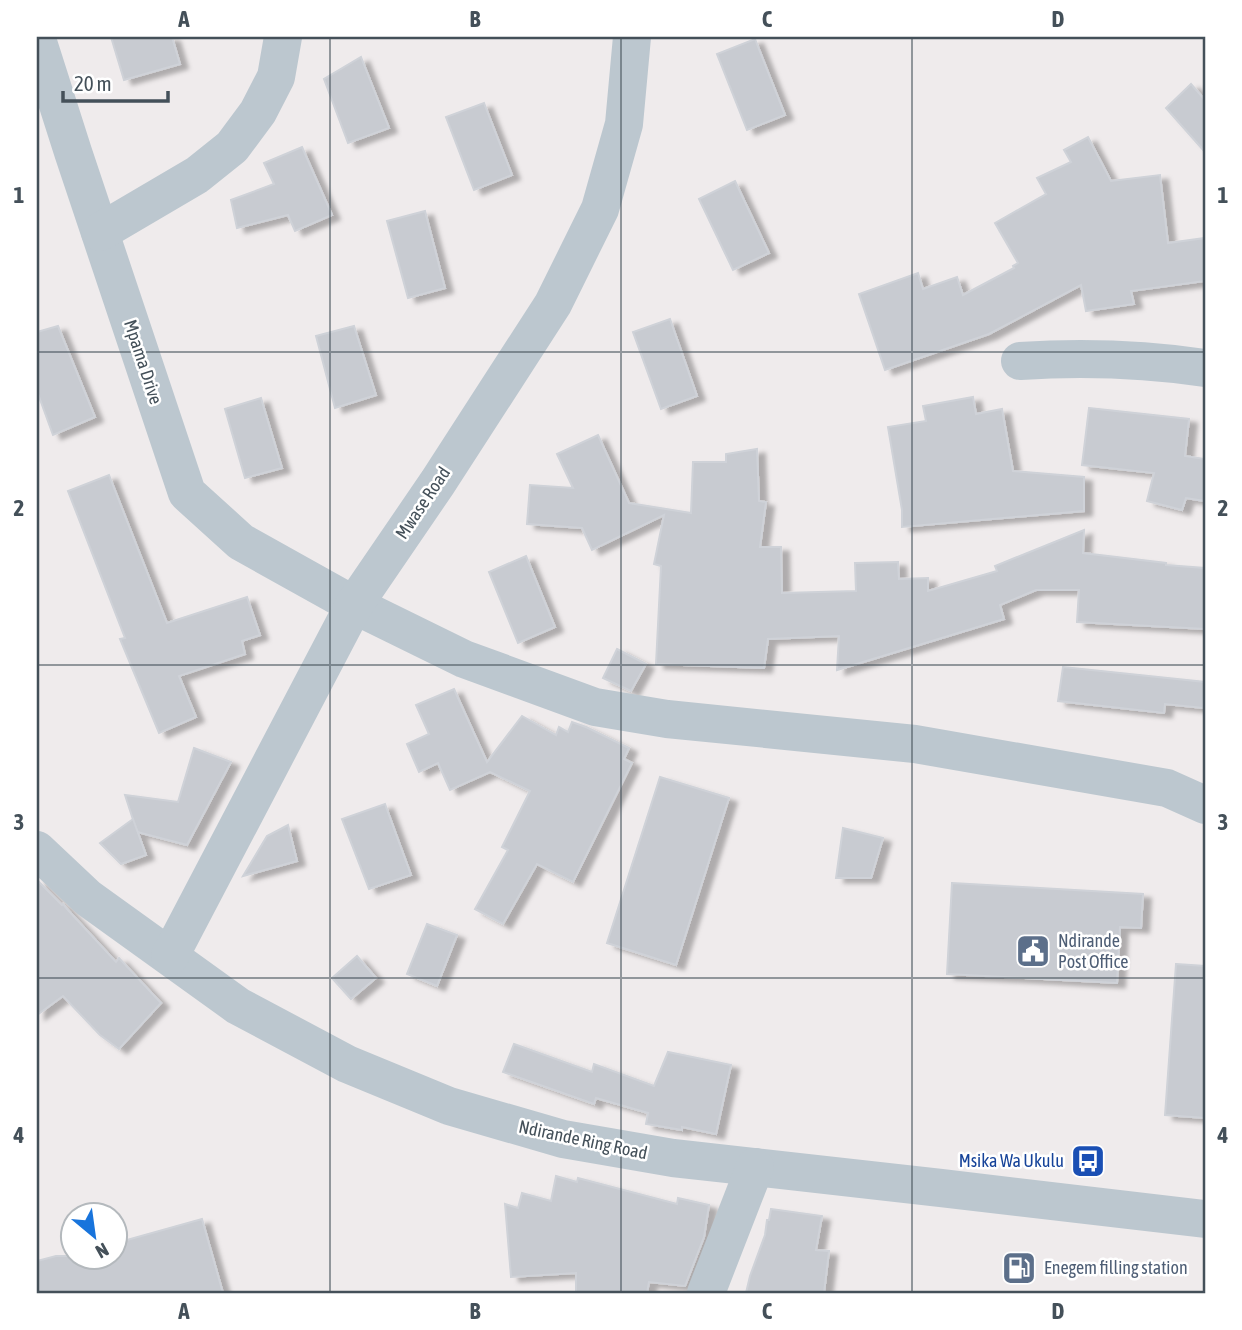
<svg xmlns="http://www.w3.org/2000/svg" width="1242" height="1330" font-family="'Asap Condensed',sans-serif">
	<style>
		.building { fill: #c8cbd1; stroke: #cfd2d8; stroke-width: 2; filter: url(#shadow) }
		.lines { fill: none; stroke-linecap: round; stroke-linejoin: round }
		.minor { stroke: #bcc7cf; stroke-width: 38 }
		.grid { fill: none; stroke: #445059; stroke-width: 2; stroke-opacity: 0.55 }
		.labels { text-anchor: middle; stroke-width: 5; stroke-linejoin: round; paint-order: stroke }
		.street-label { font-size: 18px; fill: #445059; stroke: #fff }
		.service-label { font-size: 18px; fill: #4e5e75; stroke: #fff; text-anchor: start }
		.transit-label { font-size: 18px; fill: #164399; stroke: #fff; text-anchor: end }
		.neatline { fill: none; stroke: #445059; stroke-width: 2.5 }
		.grid-label { font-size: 23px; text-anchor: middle; font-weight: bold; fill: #445059 }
	</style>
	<defs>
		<filter id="shadow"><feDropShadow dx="8" dy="4.5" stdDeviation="2" flood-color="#0004"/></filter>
	</defs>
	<rect width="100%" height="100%" fill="#efebec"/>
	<g class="building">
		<polygon points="111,37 172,37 180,64 124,80"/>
		<polygon points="755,39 785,115 747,130 717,54"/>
		<polygon points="361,57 389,128 348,143 324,79"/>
		<polygon points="1191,84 1205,100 1205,152 1166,108"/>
		<polygon points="484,103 512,175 474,190 446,117"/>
		<polygon points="1088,137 1111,181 1160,175 1168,243 1205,238 1205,281 1131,291 1134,304 1086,311 1081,285 989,334 885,370 859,294 918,273 923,289 957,277 963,295 1014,268 1013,266 1018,263 995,223 1046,194 1037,178 1071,162 1064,150"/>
		<polygon points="302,147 332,215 295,231 288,215 237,228 231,200 274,184 264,163"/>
		<polygon points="735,181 769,253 733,270 699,199"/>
		<polygon points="425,211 445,288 408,298 387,221"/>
		<polygon points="670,319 697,396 661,409 633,332"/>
		<polygon points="58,326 95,417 53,435 37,391 37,332"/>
		<polygon points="354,326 376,395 335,408 316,336"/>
		<polygon points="973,397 976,414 1002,409 1013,471 1084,477 1084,511 902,527 902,510 888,427 926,421 923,406"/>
		<polygon points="261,398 282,468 245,478 225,409"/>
		<polygon points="1089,408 1189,419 1185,456 1205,459 1205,501 1186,498 1182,510 1147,501 1154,473 1082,465"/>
		<polygon points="598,435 629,503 691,513 693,462 726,462 726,454 757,449 759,501 766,502 760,547 781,547 782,593 856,591 855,563 898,562 899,579 928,578 928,591 997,571 995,566 1084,530 1083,553 1166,563 1166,565 1205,568 1205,629 1077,622 1079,590 1036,590 1000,605 1004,619 837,670 839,636 768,639 764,668 656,664 661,566 654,564 664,515 592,550 582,528 527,524 530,485 573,488 557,454"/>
		<polygon points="109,475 167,623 247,597 260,635 242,641 245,654 179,676 196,717 159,733 120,639 125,638 68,491"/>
		<polygon points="526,556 555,627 518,643 489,572"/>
		<polygon points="617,649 646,664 631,691 603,678"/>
		<polygon points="1063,667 1205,682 1203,708 1165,704 1164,713 1058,701"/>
		<polygon points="454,689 487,762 522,716 556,735 559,727 568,732 572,722 586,727 629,748 624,759 632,763 573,882 537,864 503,924 475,909 508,850 502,847 530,791 490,772 450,790 438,763 419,772 407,744 429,734 416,705"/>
		<polygon points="194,748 231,762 187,845 137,832 125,795 178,802"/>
		<polygon points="660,777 729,798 676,965 607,943"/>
		<polygon points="385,804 411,875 369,889 342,819"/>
		<polygon points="133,819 146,855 121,864 100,843"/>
		<polygon points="288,825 297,861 243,876 267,836"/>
		<polygon points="843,828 883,838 871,878 836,878"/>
		<polygon points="37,880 62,905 63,904 67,909 116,962 119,958 161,1003 119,1049 100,1035 63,996 37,1015"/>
		<polygon points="952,883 1143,894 1141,928 1120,927 1117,983 947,974"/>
		<polygon points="427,924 457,935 437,986 407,974"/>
		<polygon points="357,956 376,978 351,999 332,978"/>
		<polygon points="1176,964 1205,966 1205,1118 1165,1115"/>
		<polygon points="514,1044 592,1072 594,1064 654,1086 668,1052 731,1065 716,1134 682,1127 682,1130 646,1124 648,1113 596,1098 594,1104 503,1072"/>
		<polygon points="556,1176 577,1182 578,1178 677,1204 678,1198 709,1205 704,1237 685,1286 649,1282 647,1293 576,1293 576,1273 511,1277 505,1204 518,1208 522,1193 551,1201"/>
		<polygon points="771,1209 822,1216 816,1250 829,1251 824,1293 746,1293 750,1276 765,1235 767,1220 769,1220"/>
		<polygon points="202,1219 223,1293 37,1293 37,1261 56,1256 116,1256 116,1243"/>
	</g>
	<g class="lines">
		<g class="minor">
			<polyline points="37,39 73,152 187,493 241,542 354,605 464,659 595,707 667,719 915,744 1167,788 1205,805"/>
			<polyline points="100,232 197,175 232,147 258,112 276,77 283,37"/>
			<path d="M1020 361C1083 357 1144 359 1205 368"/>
			<polyline points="37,850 88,898 238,1006 347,1064 449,1106 563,1139 673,1158 941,1188 1205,1219"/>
			<polyline points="170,956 354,605 438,482 553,304 600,209 624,124 632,37"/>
			<polyline points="706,1293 755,1167"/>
		</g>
	</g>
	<path class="grid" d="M330 37V1293M621 37V1293M912 37V1293M37 352H1205M37 665H1205M37 978H1205"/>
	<defs>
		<g id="civic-square" transform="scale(1.75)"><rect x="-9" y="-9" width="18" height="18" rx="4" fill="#5c6f8a" stroke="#fff"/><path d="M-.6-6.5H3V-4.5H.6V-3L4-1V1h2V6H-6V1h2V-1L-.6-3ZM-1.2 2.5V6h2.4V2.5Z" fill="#fff"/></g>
		<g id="bus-square" transform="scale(1.75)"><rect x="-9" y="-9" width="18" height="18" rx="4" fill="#1a4fb4" stroke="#fff"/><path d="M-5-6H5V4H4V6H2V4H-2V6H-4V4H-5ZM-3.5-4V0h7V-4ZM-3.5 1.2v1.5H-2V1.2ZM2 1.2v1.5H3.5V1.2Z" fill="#fff"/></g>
		<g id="fuel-square" transform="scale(1.75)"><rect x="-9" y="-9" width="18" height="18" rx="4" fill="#5c6f8a" stroke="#fff"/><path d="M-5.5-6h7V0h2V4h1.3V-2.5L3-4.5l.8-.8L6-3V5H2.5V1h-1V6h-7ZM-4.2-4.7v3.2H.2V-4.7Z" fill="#fff"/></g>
	</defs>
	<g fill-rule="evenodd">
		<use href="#civic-square" x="1033" y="951"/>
		<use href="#bus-square" x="1088" y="1161"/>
		<use href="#fuel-square" x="1019" y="1268"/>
	</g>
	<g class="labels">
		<g class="street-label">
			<text transform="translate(143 362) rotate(72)" y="6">Mpama Drive</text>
			<text transform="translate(423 503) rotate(-56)" y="6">Mwase Road</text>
			<text transform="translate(583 1140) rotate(12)" y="6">Ndirande Ring Road</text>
		</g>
		<g class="service-label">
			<text x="1058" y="947">Ndirande<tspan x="1058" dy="21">Post Office</tspan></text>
			<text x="1044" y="1274">Enegem filling station</text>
		</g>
		<g class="transit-label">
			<text x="1064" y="1167">Msika Wa Ukulu</text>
		</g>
	</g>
	<rect width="1242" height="1330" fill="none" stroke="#ffffff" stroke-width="77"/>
	<g transform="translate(94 1236) rotate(151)"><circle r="33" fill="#ffffff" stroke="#b4b9bd" stroke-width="2"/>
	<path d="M0-5L12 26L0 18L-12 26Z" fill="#1874dc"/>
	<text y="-10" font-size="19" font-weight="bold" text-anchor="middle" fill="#445059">N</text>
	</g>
	<path d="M63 91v10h105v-10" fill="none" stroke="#445059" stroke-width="3.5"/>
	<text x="74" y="91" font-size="21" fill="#445059" stroke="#ffffff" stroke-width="5" paint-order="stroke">20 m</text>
	<rect x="38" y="38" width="1166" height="1254" class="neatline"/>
	<g class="grid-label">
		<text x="184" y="27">A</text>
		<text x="475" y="27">B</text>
		<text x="767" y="27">C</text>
		<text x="1058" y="27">D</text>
		<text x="19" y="203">1</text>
		<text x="1223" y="203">1</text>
		<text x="19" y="516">2</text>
		<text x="1223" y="516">2</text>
		<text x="19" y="830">3</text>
		<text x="1223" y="830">3</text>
		<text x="19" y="1143">4</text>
		<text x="1223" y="1143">4</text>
		<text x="184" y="1319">A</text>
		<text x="475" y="1319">B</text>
		<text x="767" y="1319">C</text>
		<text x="1058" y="1319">D</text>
	</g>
</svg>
